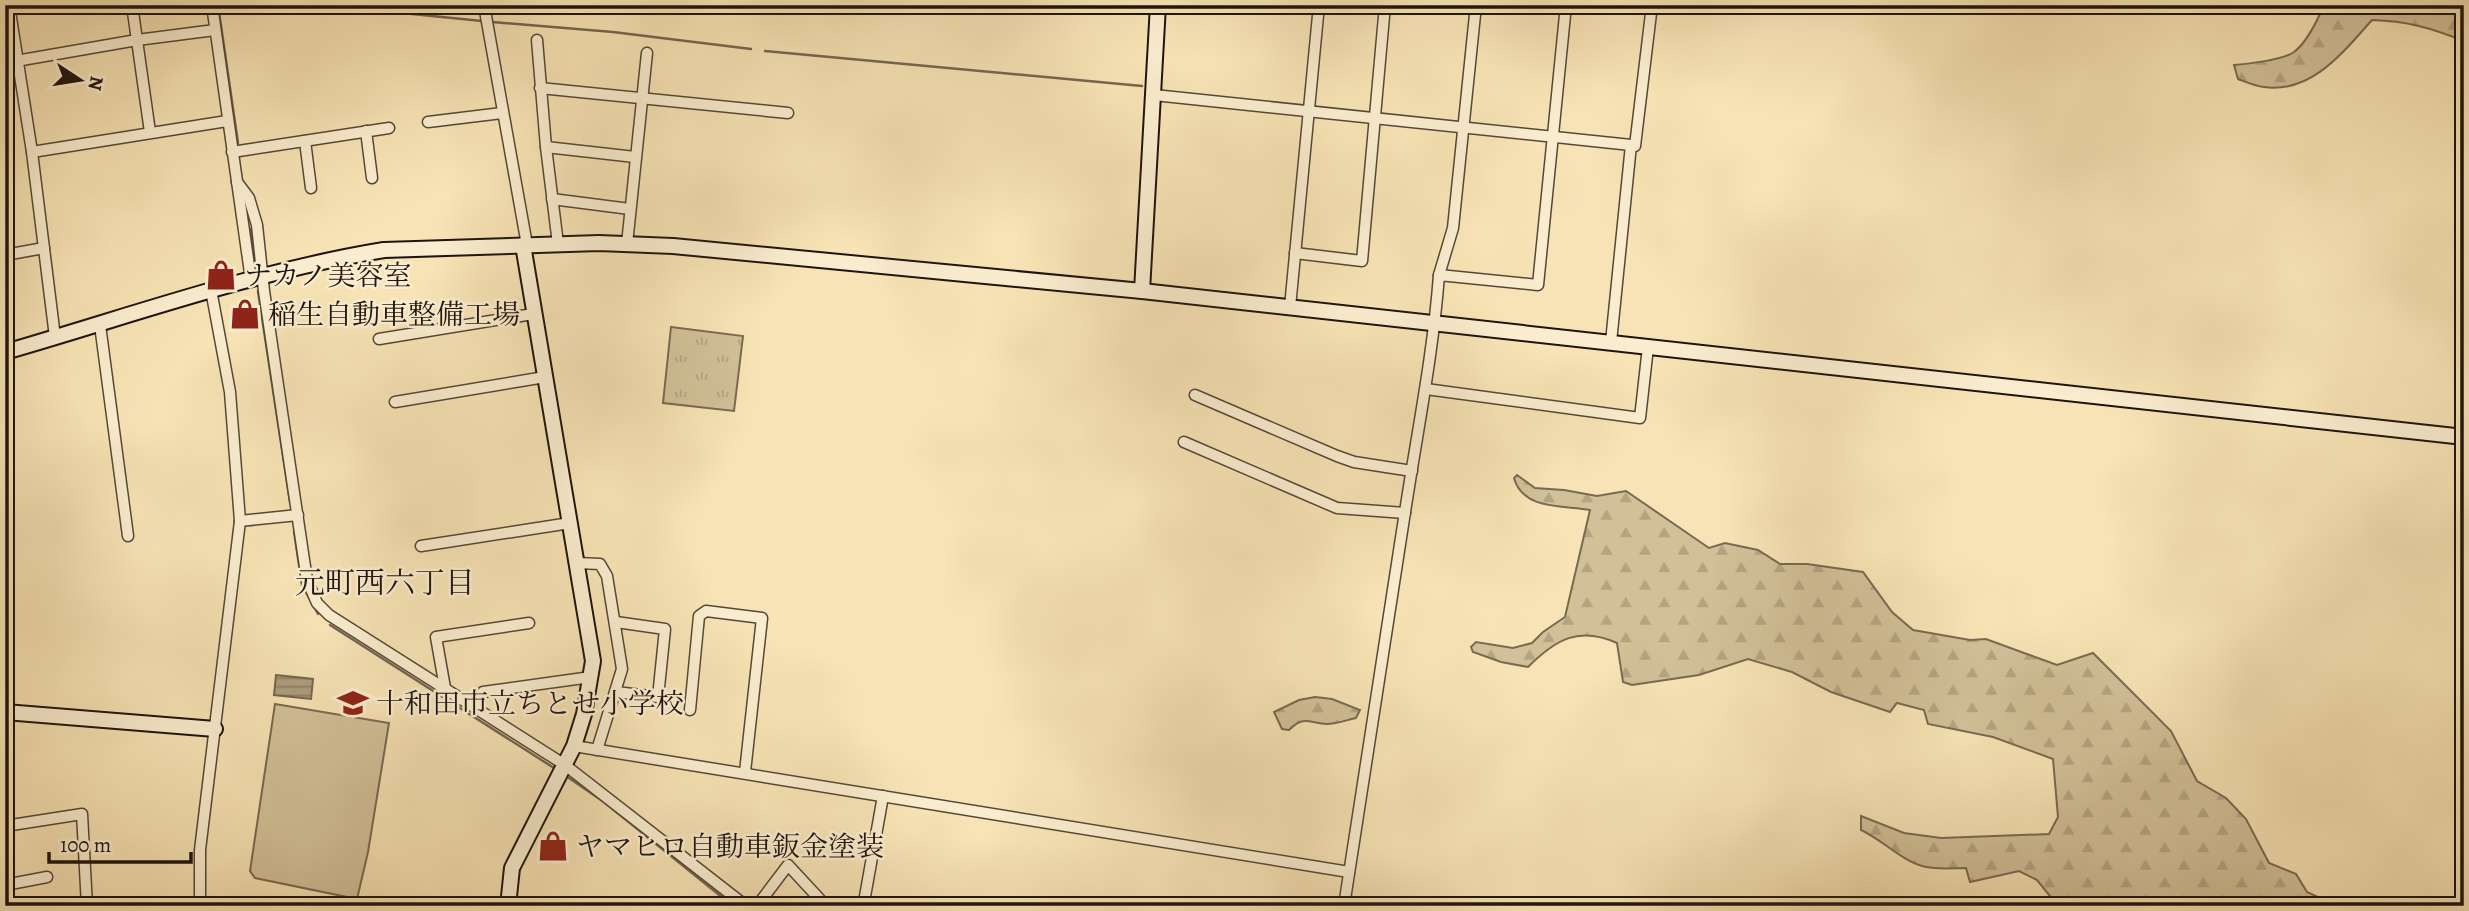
<svg xmlns="http://www.w3.org/2000/svg" width="2469" height="911" font-family="Alegreya,'Noto Serif JP',serif">
	<style>
		.grass { fill: url(#grass-tufts); stroke: #786a52; stroke-width: 2 }
		.forest { fill: url(#forest-firs); stroke: #786a52; stroke-width: 2 }
		.pitch { fill: #d2c098; stroke: #786a52; stroke-width: 2 }
		.water { fill: url(#water-rules); stroke: #746650; stroke-width: 2 }
		.lines { fill: none; stroke-linecap: round; stroke-linejoin: round }
		.stream { stroke: #746650; stroke-width: 2.5 }
		.street-casing { stroke: #544837; stroke-width: 13 }
		.secondary-casing { stroke: #1e140d; stroke-width: 18 }
		.street { stroke: #faedcf; stroke-width: 10 }
		.secondary { stroke: #faedcf; stroke-width: 14 }
		.labels { text-anchor: middle; stroke-width: 5; stroke-linejoin: round; paint-order: stroke }
		.poi-label { font-size: 28px; fill: #1e140d; stroke: #faedcf; text-anchor: start }
		.neighbourhood-label { font-size: 30px; fill: #1e140d; stroke: #faedcf }
	</style>
	<defs>
		<pattern id="grass-tufts" width="24" height="20" patternUnits="userSpaceOnUse" patternTransform="scale(1.75)"><rect width="24" height="20" fill="#d2c098"/><path d="M3 7l-1-3M5 7V3M7 7l1-3M15 17l-1-3M17 17v-4M19 17l1-3" fill="none" stroke="#b4a482"/></pattern>
		<pattern id="forest-firs" width="22" height="20" patternUnits="userSpaceOnUse" patternTransform="scale(1.75)"><rect width="22" height="20" fill="#d2c098"/><path d="M5 1l3.5 6h-7zM16 11l3.5 6h-7z" fill="#b4a482"/></pattern>
		<pattern id="water-rules" width="6" height="5" patternUnits="userSpaceOnUse" patternTransform="scale(1.75)"><rect width="6" height="5" fill="#ad9d7c"/><path d="M0 2.5h6" fill="none" stroke="#8c7f64"/></pattern>
	</defs>
	<rect width="100%" height="100%" fill="#f7e3b5"/>
	<filter id="stains"><feTurbulence type="fractalNoise" baseFrequency=".00286" numOctaves="4"/><feColorMatrix values="0 0 0 0 .2 0 0 0 0 .09 0 0 0 0 .02 0 0 0 .5 -.17"/></filter>
	<radialGradient id="worn" r=".72"><stop offset=".6" stop-color="#630" stop-opacity="0"/><stop offset="1" stop-color="#630" stop-opacity=".3"/></radialGradient>
	<polygon class="grass" points="671,327 743,336 734,411 663,403"/>
	<g class="forest">
		<path d="M2324 5H2464V41C2431 28 2407 21 2372 20 2344 51 2312 94 2264 87 2255 86 2246 82 2238 79L2234 65C2247 64 2283 60 2294 52 2306 43 2318 19 2324 5Z"/>
		<path d="M1517 475 1535 488 1564 490 1597 496 1626 491 1709 548 1725 543 1758 550 1780 564H1807L1863 572 1892 612 1913 630 1970 640 1986 639 2057 665 2093 653 2171 731 2197 781 2226 798 2246 819 2269 863 2296 874 2307 892 2337 906H2058L2037 880 2019 871 1970 882 1966 868C1952 868 1935 870 1922 866 1901 860 1881 839 1861 830V816L1904 833 1941 838 2049 834 2058 817 2053 759 1993 737 1928 724 1924 710 1897 703 1890 712 1831 692 1792 672 1748 659 1699 675 1632 685 1623 682 1617 643C1579 626 1556 639 1528 667L1501 662 1473 652 1471 647 1476 642 1513 648 1532 643 1543 632 1565 617 1590 510C1565 505 1523 511 1514 478Z"/>
		<path d="M1315 697 1332 699 1360 710 1356 718C1347 720 1336 724 1327 724 1309 723 1304 715 1289 730L1282 729 1274 712 1299 700Z"/>
	</g>
	<polygon class="pitch" points="275,704 389,723 368,852 357,899 255,878 250,871"/>
	<polygon class="water" points="276,675 313,679 311,699 274,695"/>
	<g class="lines">
		<g class="stream">
			<polyline points="218,5 238,143"/>
			<polyline points="322,5 482,21"/>
			<polyline points="492,22 613,32 751,49"/>
			<polyline points="765,51 1142,86"/>
			<polyline points="250,229 255,260"/>
			<polyline points="258,291 290,502"/>
			<polyline points="294,531 302,585 318,614"/>
			<polyline points="330,625 554,768"/>
			<polyline points="569,778 604,802 733,906"/>
		</g>
		<g class="street-casing">
			<g id="street">
				<polyline points="9,5 32,152 55,337"/>
				<polyline points="132,5 150,132"/>
				<polyline points="212,5 251,280"/>
				<polyline points="484,5 527,245"/>
				<polyline points="537,40 546,147 558,244"/>
				<polyline points="16,61 137,40 215,30"/>
				<polyline points="540,88 788,113"/>
				<polyline points="1154,95 1631,145"/>
				<polyline points="428,122 502,113"/>
				<polyline points="366,131 372,178"/>
				<polyline points="305,141 311,188"/>
				<polyline points="546,147 635,157"/>
				<polyline points="32,152 227,121"/>
				<polyline points="232,152 389,128"/>
				<polyline points="237,182 249,198 257,225 264,291 307,580 317,603 329,615 565,765 746,906"/>
				<polyline points="552,199 630,209"/>
				<polyline points="627,244 647,53"/>
				<polyline points="1295,253 1362,261 1385,5"/>
				<polyline points="5,255 44,248"/>
				<polyline points="1439,275 1453,228 1476,5"/>
				<polyline points="1290,307 1319,5"/>
				<polyline points="100,325 128,536"/>
				<polyline points="379,339 533,314"/>
				<polyline points="1611,342 1631,145 1635,146 1652,5"/>
				<polyline points="1426,389 1640,418 1648,347"/>
				<polyline points="1195,395 1337,456 1354,462 1412,471"/>
				<polyline points="395,402 545,377"/>
				<polyline points="1184,442 1337,508 1405,513"/>
				<polyline points="240,521 298,515"/>
				<polyline points="421,546 570,523"/>
				<polyline points="577,563 600,564 607,576 622,669 597,750"/>
				<polyline points="445,688 436,637 529,623"/>
				<polyline points="616,692 658,697 665,629 616,622"/>
				<polyline points="477,708 483,692 591,677"/>
				<polyline points="690,710 699,616 706,611 762,618 745,772"/>
				<polyline points="574,746 1349,872"/>
				<polyline points="5,826 82,814 87,906"/>
				<polyline points="5,885 47,877"/>
				<polyline points="864,902 883,796"/>
				<polyline points="200,906 200,850 240,521 230,392 211,290"/>
				<polyline points="757,906 788,865 826,906"/>
				<path d="M1344 906C1365 775 1384 643 1405 512 1417 433 1433 355 1439 275L1538 285 1566 5"/>
			</g>
		</g>
		<g class="secondary-casing">
			<g id="secondary">
				<polyline points="1142,291 1158,5"/>
				<path d="M5 352C130 316 255 271 384 250L599 243 673 246 1142 291 2464 437"/>
				<polyline points="5,712 215,729"/>
				<polyline points="508,906 512,868 574,746 584,714 593,661 523,245"/>
			</g>
		</g>
		<use href="#street" class="street"/>
		<use href="#secondary" class="secondary"/>
	</g>
	<defs>
		<g id="shop-bare" transform="scale(2.415)"><path d="M-5-2.5h2.3a2.7 3.5 0 0 1 5.4 0H5L5.5 6h-11ZM-1.5-2.5h3a1.5 2.3 0 0 0-3 0Z" fill="#8f2418" stroke="#faedcf" stroke-width="2.5" paint-order="stroke"/></g>
		<g id="school-bare" transform="scale(2.415)"><path d="M0-5L7-2L0 1L-7-2ZM-4 1L0 2.5L4 1V4Q0 6-4 4Z" fill="#8f2418" stroke="#faedcf" stroke-width="2.5" paint-order="stroke"/></g>
	</defs>
	<g fill-rule="evenodd">
		<use href="#shop-bare" x="221" y="275"/>
		<use href="#shop-bare" x="245" y="314"/>
		<use href="#school-bare" x="353" y="703"/>
		<use href="#shop-bare" x="553" y="846"/>
	</g>
	<g class="labels">
		<g class="poi-label">
			<text x="244" y="285">ナカノ美容室</text>
			<text x="268" y="324">稲生自動車整備工場</text>
			<text x="376" y="713">十和田市立ちとせ小学校</text>
			<text x="576" y="856">ヤマヒロ自動車鈑金塗装</text>
		</g>
		<g class="neighbourhood-label">
			<text x="385" y="593">元町西六丁目</text>
		</g>
	</g>
	<rect width="2469" height="911" fill="none" stroke="#f7e3b5" stroke-width="28"/>
	<rect x="7" y="7" width="2455" height="897" fill="none" stroke="#1e140d" stroke-width="3.5"/>
	<rect x="14" y="14" width="2441" height="883" fill="none" stroke="#1e140d" stroke-width="2"/>
	<g transform="translate(80 80) rotate(102)" stroke="#faedcf" stroke-width="5" paint-order="stroke">
	<path d="M0-5L12 26L0 18L-12 26Z" fill="#1e140d"/>
	<text y="-10" font-size="19" font-weight="bold" text-anchor="middle" fill="#1e140d">N</text>
	</g>
	<path d="M49 852v10h142v-10" fill="none" stroke="#1e140d" stroke-width="3.5"/>
	<text x="60" y="852" font-size="21" fill="#1e140d" stroke="#faedcf" stroke-width="5" paint-order="stroke">100 m</text>
	<rect width="100%" height="100%" filter="url(#stains)"/>
	<rect width="100%" height="100%" fill="url(#worn)"/>
</svg>
